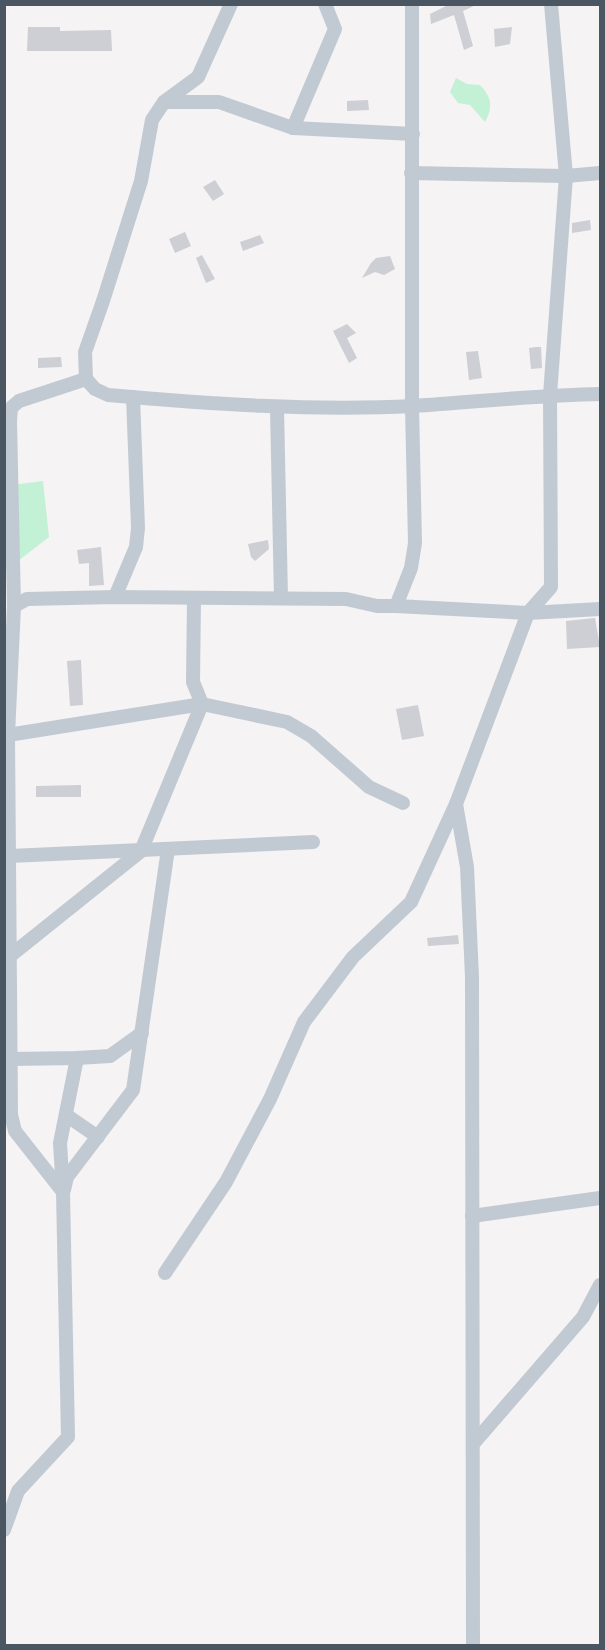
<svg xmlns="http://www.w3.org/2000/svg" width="605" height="1650" font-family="'PT Sans Narrow',sans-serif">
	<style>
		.green { fill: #c3f1d5 }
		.building { fill: #cdcfd5 }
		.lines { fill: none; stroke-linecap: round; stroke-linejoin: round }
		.minor { stroke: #c1cad2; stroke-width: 14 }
	</style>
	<rect width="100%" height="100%" fill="#f5f3f3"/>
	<g class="green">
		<path d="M456 78 467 84 480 85C492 97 493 108 485 122L470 105 458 103 450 92Z"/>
		<polygon points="43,481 49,537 5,571 5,486"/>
	</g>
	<g class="building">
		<polygon points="450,4 478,4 463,11 473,46 464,50 454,15 431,24 430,14"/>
		<polygon points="28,27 60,27 60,31 111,30 112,51 27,51"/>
		<polygon points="512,27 510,44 495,47 494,29"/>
		<polygon points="368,100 369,110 347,111 347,101"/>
		<polygon points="215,180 224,194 213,201 203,187"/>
		<polygon points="590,220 591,230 572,233 572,223"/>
		<polygon points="185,232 191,246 175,253 169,239"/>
		<polygon points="260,235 264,243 243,251 240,242"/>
		<polygon points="202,255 215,279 206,283 196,258"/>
		<polygon points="390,256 395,269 384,275 375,272 362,278 371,263 376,258"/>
		<polygon points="347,324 356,333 347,338 357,358 349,363 333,331"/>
		<polygon points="536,347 541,347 542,368 531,369 529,348"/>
		<polygon points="478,351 482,378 469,380 466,352"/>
		<polygon points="61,357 62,367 38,368 38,358"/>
		<polygon points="268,540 269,549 255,561 251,557 248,544"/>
		<polygon points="101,547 104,585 89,586 89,563 79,564 77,550"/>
		<polygon points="595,618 600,647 567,649 566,621"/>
		<polygon points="81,660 83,705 70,706 67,661"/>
		<polygon points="418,705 424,736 402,740 396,709"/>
		<polygon points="81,785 81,797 36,797 36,786"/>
		<polygon points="458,935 459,944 428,946 427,938"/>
	</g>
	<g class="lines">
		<g class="minor">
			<path d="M231 4 198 77 164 102 152 120 141 181 103 301 85 352 86 379 95 389 108 395C209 404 312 411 414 406 476 402 538 395 600 394"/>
			<polyline points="164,102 219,102 293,128 413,134"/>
			<polyline points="293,128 335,29 325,4"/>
			<polyline points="411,173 566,176 600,173"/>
			<polyline points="277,408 281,598"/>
			<polyline points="115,597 136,547 138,528 133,397"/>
			<polyline points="14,606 27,599 115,597 346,599 377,606 396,606 411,568 415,543 412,406 412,4"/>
			<polyline points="396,606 528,613 600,609"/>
			<polyline points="8,735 202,704 287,722 311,736 369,787 403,803"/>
			<polyline points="10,856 313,842"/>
			<polyline points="10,956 141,851 202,704 193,682 194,598"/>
			<polyline points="11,1059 77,1058 110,1056 142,1033"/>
			<polyline points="66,1115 98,1137"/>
			<polyline points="64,1190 67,1177 133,1090 168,849"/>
			<polyline points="63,1192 15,1131 11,1115 8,735 14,606 10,421 11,408 19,401 86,379"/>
			<polyline points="472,1216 600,1198"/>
			<polyline points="165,1273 226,1182 270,1099 304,1022 353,957 411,902 456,804"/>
			<polyline points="473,1444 583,1317 600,1285"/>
			<polyline points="4,1530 18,1491 68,1437 63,1192 60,1143 77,1058"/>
			<polyline points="473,1646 472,977 467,867 456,804 528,613 551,587 550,395 566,176 551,4"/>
		</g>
	</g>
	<rect width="605" height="1650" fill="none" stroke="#4a5661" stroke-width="12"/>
</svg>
